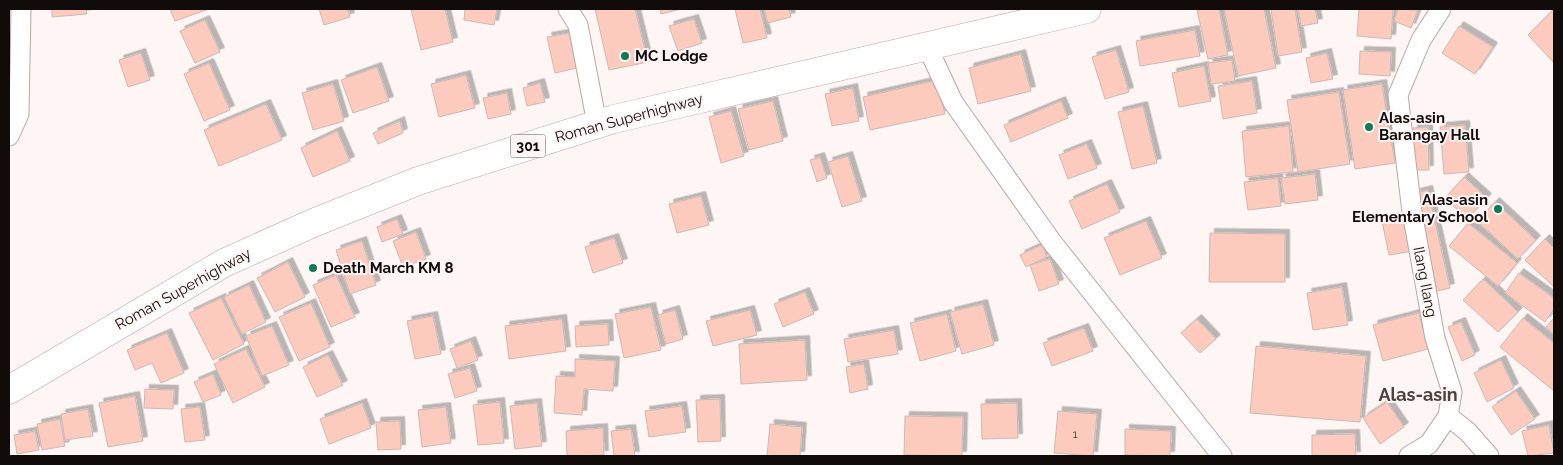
<svg xmlns="http://www.w3.org/2000/svg" width="1563" height="465" font-family="Raleway,sans-serif">
	<style>
		.building { fill: #fccbbe; stroke: #cbb9b4; filter: url(#shadow) }
		.lines { fill: none; stroke-linecap: round; stroke-linejoin: round }
		.street-casing { stroke: #b9a7a3; stroke-width: 21 }
		.primary-casing { stroke: #b9a7a3; stroke-width: 29 }
		.street { stroke: #fff; stroke-width: 19 }
		.primary { stroke: #fff; stroke-width: 28 }
		.poi-dot { fill: #0b7d59; stroke: #fdf6f4; stroke-width: 2 }
		.labels { text-anchor: middle; stroke-width: 4; stroke-linejoin: round; paint-order: stroke }
		.number-label { font-size: 12px; fill: #4c3b36 }
		.shield { fill: #fdf6f4; stroke: #585250; stroke-width: 1 }
		.shield-label { font-size: 14px; font-weight: bold; fill: #110b09 }
		.poi-label { font-size: 15px; font-weight: bold; fill: #110b09; stroke: #fdf6f4; text-anchor: start }
		.street-label { font-size: 15px; fill: #110b09; stroke: #fdf6f4 }
		.quarter-label { font-size: 18px; font-weight: bold; fill: #4f403d; stroke: #fdf6f4 }
	</style>
	<defs>
		<filter id="shadow"><feDropShadow dx="4.5" dy="-4.5" stdDeviation="0" flood-color="#0004"/></filter>
	</defs>
	<rect width="100%" height="100%" fill="#fdf6f4"/>
	<g class="building">
		<polygon points="52,9 86,9 87,14 52,17"/>
		<polygon points="170,9 209,9 175,21"/>
		<polygon points="319,9 348,9 350,17 324,25"/>
		<polygon points="411,9 445,9 453,42 421,50"/>
		<polygon points="465,9 497,9 494,25 464,20"/>
		<polygon points="595,9 635,9 648,62 609,70"/>
		<polygon points="660,9 681,9 661,14"/>
		<polygon points="735,9 760,9 767,38 743,43"/>
		<polygon points="764,9 789,9 791,17 768,23"/>
		<polygon points="1204,9 1219,9 1228,55 1208,59 1197,10"/>
		<polygon points="1224,9 1264,9 1276,68 1238,76"/>
		<polygon points="1271,9 1295,9 1302,52 1278,56"/>
		<polygon points="1298,9 1315,9 1318,23 1301,26"/>
		<polygon points="1359,9 1393,9 1391,39 1357,36"/>
		<polygon points="1398,9 1418,10 1411,28 1394,21"/>
		<polygon points="1554,9 1554,63 1528,35"/>
		<polygon points="694,19 702,43 678,51 669,26"/>
		<polygon points="205,20 220,52 195,63 180,31"/>
		<polygon points="1459,26 1493,47 1475,74 1442,53"/>
		<polygon points="1195,30 1200,56 1140,66 1136,41"/>
		<polygon points="570,33 577,68 555,73 547,37"/>
		<polygon points="1116,50 1129,92 1105,99 1092,57"/>
		<polygon points="1360,51 1391,52 1390,76 1359,74"/>
		<polygon points="141,53 150,80 128,87 119,60"/>
		<polygon points="1327,53 1333,79 1311,83 1306,58"/>
		<polygon points="1021,54 1031,91 978,104 969,68"/>
		<polygon points="1232,60 1235,81 1211,84 1208,63"/>
		<polygon points="209,63 230,110 204,121 184,74"/>
		<polygon points="1204,66 1211,101 1179,107 1172,73"/>
		<polygon points="377,67 389,101 353,113 341,80"/>
		<polygon points="466,75 475,108 439,117 431,84"/>
		<polygon points="937,80 945,114 870,130 863,97"/>
		<polygon points="1252,81 1257,113 1223,119 1218,86"/>
		<polygon points="540,83 545,102 527,106 523,88"/>
		<polygon points="333,84 344,121 313,130 302,93"/>
		<polygon points="1382,84 1395,163 1355,169 1343,90"/>
		<polygon points="853,88 859,121 832,126 825,94"/>
		<polygon points="1339,92 1350,164 1298,172 1287,100"/>
		<polygon points="507,93 511,114 488,119 483,98"/>
		<polygon points="773,101 783,141 749,150 738,109"/>
		<polygon points="1061,101 1068,118 1011,142 1004,125"/>
		<polygon points="266,104 282,140 219,166 204,130"/>
		<polygon points="1143,106 1157,163 1132,169 1118,112"/>
		<polygon points="731,111 744,156 721,163 709,117"/>
		<polygon points="400,121 403,133 378,144 373,133"/>
		<polygon points="1465,125 1469,172 1444,174 1440,127"/>
		<polygon points="1289,126 1293,172 1246,177 1242,131"/>
		<polygon points="1428,127 1429,170 1414,170 1413,128"/>
		<polygon points="337,131 350,161 313,177 301,148"/>
		<polygon points="1087,144 1097,168 1068,179 1059,155"/>
		<polygon points="848,156 862,201 842,207 828,162"/>
		<polygon points="820,157 827,178 817,182 810,160"/>
		<polygon points="1315,174 1318,200 1285,204 1281,178"/>
		<polygon points="1464,177 1487,198 1467,219 1445,198"/>
		<polygon points="1278,178 1281,206 1248,210 1244,182"/>
		<polygon points="1107,184 1120,212 1082,229 1069,201"/>
		<polygon points="1428,190 1450,288 1437,291 1416,193"/>
		<polygon points="701,196 709,225 677,233 669,204"/>
		<polygon points="1495,202 1536,240 1518,259 1477,221"/>
		<polygon points="1407,216 1414,251 1389,255 1382,221"/>
		<polygon points="397,219 403,234 382,242 377,227"/>
		<polygon points="1146,221 1162,258 1120,275 1104,238"/>
		<polygon points="1468,223 1517,263 1498,286 1449,246"/>
		<polygon points="416,232 426,259 403,267 393,241"/>
		<polygon points="1210,233 1285,234 1285,282 1209,282"/>
		<polygon points="614,238 623,263 593,273 585,247"/>
		<polygon points="1545,239 1554,248 1554,287 1525,260"/>
		<polygon points="362,241 376,285 350,294 336,250"/>
		<polygon points="1042,245 1047,257 1026,267 1020,255"/>
		<polygon points="1050,259 1059,284 1039,291 1030,265"/>
		<polygon points="288,262 305,297 275,312 257,278"/>
		<polygon points="1519,273 1554,298 1554,309 1545,322 1505,293"/>
		<polygon points="336,275 355,317 331,327 313,285"/>
		<polygon points="1483,279 1518,312 1498,332 1463,300"/>
		<polygon points="249,285 266,322 242,334 224,297"/>
		<polygon points="1342,287 1348,325 1313,330 1307,293"/>
		<polygon points="805,292 814,314 783,327 774,304"/>
		<polygon points="221,298 244,344 213,360 189,313"/>
		<polygon points="311,303 330,347 299,361 279,317"/>
		<polygon points="983,304 994,345 962,354 950,312"/>
		<polygon points="651,307 661,350 624,358 615,314"/>
		<polygon points="675,310 683,339 666,344 658,315"/>
		<polygon points="750,310 757,335 713,346 706,321"/>
		<polygon points="1419,313 1428,349 1383,361 1373,325"/>
		<polygon points="947,314 956,351 920,361 910,323"/>
		<polygon points="433,316 441,354 415,359 407,321"/>
		<polygon points="1523,318 1554,343 1554,391 1500,347"/>
		<polygon points="1554,318 1554,334 1546,327"/>
		<polygon points="562,319 566,351 509,359 505,326"/>
		<polygon points="1197,319 1216,339 1200,353 1181,333"/>
		<polygon points="1461,322 1475,355 1462,361 1448,327"/>
		<polygon points="608,324 609,345 576,347 575,326"/>
		<polygon points="272,326 289,365 262,376 246,336"/>
		<polygon points="1084,328 1093,351 1052,366 1043,343"/>
		<polygon points="894,330 898,354 848,362 844,339"/>
		<polygon points="167,333 184,373 161,383 152,363 135,370 127,350"/>
		<polygon points="805,340 807,380 741,384 739,344"/>
		<polygon points="471,341 478,360 457,368 450,349"/>
		<polygon points="1256,346 1366,356 1360,422 1250,413"/>
		<polygon points="246,349 265,387 233,403 214,364"/>
		<polygon points="328,355 343,385 317,397 303,367"/>
		<polygon points="575,359 615,361 613,391 584,389 582,415 554,413 556,376 575,377"/>
		<polygon points="1501,360 1514,388 1487,402 1474,373"/>
		<polygon points="864,364 868,389 850,393 846,367"/>
		<polygon points="470,368 477,391 455,398 448,374"/>
		<polygon points="213,374 221,395 203,402 194,382"/>
		<polygon points="145,389 174,390 173,409 144,408"/>
		<polygon points="1516,391 1535,419 1511,435 1492,407"/>
		<polygon points="135,396 143,441 108,447 99,403"/>
		<polygon points="720,399 721,441 698,442 696,400"/>
		<polygon points="500,402 504,443 478,445 473,405"/>
		<polygon points="1387,402 1404,427 1380,444 1363,418"/>
		<polygon points="362,403 371,428 329,444 320,419"/>
		<polygon points="537,403 542,446 515,449 510,406"/>
		<polygon points="1017,403 1018,438 982,439 981,404"/>
		<polygon points="682,406 686,432 649,437 645,411"/>
		<polygon points="200,407 205,440 185,442 181,409"/>
		<polygon points="446,407 451,443 422,447 418,410"/>
		<polygon points="88,409 93,436 65,440 61,414"/>
		<polygon points="1058,411 1097,414 1093,456 1054,453"/>
		<polygon points="905,416 963,417 962,456 904,455"/>
		<polygon points="60,419 65,446 42,450 37,424"/>
		<polygon points="400,421 401,449 378,450 376,422"/>
		<polygon points="770,424 802,427 800,456 767,456"/>
		<polygon points="1549,425 1554,453 1528,456 1522,431"/>
		<polygon points="603,428 604,455 567,456 566,431"/>
		<polygon points="631,429 635,456 614,456 611,431"/>
		<polygon points="1125,429 1171,431 1170,456 1125,455"/>
		<polygon points="35,431 39,450 17,454 14,435"/>
		<polygon points="1355,434 1356,456 1312,456 1312,435"/>
	</g>
	<g class="lines">
		<g class="street-casing">
			<g id="street">
				<polyline points="568,9 578,25 597,124"/>
				<polyline points="927,46 953,102 1052,242 1222,456"/>
				<polyline points="9,136 19,114 21,9"/>
				<polyline points="1448,416 1468,432 1489,456"/>
				<polyline points="1409,456 1429,444 1448,416 1452,392 1435,338 1412,212 1398,95 1421,40 1441,9"/>
			</g>
		</g>
		<g class="primary-casing">
			<polyline id="primary" points="9,390 224,263 313,223 418,181 614,119 1087,9"/>
		</g>
		<use href="#street" class="street"/>
		<use href="#primary" class="primary"/>
	</g>
	<g class="poi-dot">
		<circle cx="625" cy="56" r="5"/>
		<circle cx="1369" cy="127" r="5"/>
		<circle cx="1498" cy="209" r="5"/>
		<circle cx="313" cy="268" r="5"/>
	</g>
	<g class="labels">
		<g class="number-label">
			<text x="1075" y="438">1</text>
		</g>
		<rect class="shield" x="510.5" y="134.5" width="35" height="23" rx="4"/>
		<g class="shield-label">
			<text x="528" y="151">301</text>
		</g>
		<g class="poi-label">
			<text x="635" y="61">MC Lodge</text>
			<text x="1379" y="123">Alas-asin<tspan x="1379" dy="17">Barangay Hall</tspan></text>
			<text x="1488" y="205" text-anchor="end">Alas-asin<tspan x="1488" dy="17">Elementary School</tspan></text>
			<text x="323" y="273">Death March KM 8</text>
		</g>
		<g class="street-label">
			<text transform="translate(629 118) rotate(-15)" y="5">Roman Superhighway</text>
			<text transform="translate(1425 282) rotate(79)" y="5">Ilang Ilang</text>
			<text transform="translate(183 289) rotate(-29)" y="5">Roman Superhighway</text>
		</g>
		<g class="quarter-label">
			<text x="1418" y="401">Alas-asin</text>
		</g>
	</g>
	<rect width="1563" height="465" fill="none" stroke="#110b09" stroke-width="20"/>
</svg>
